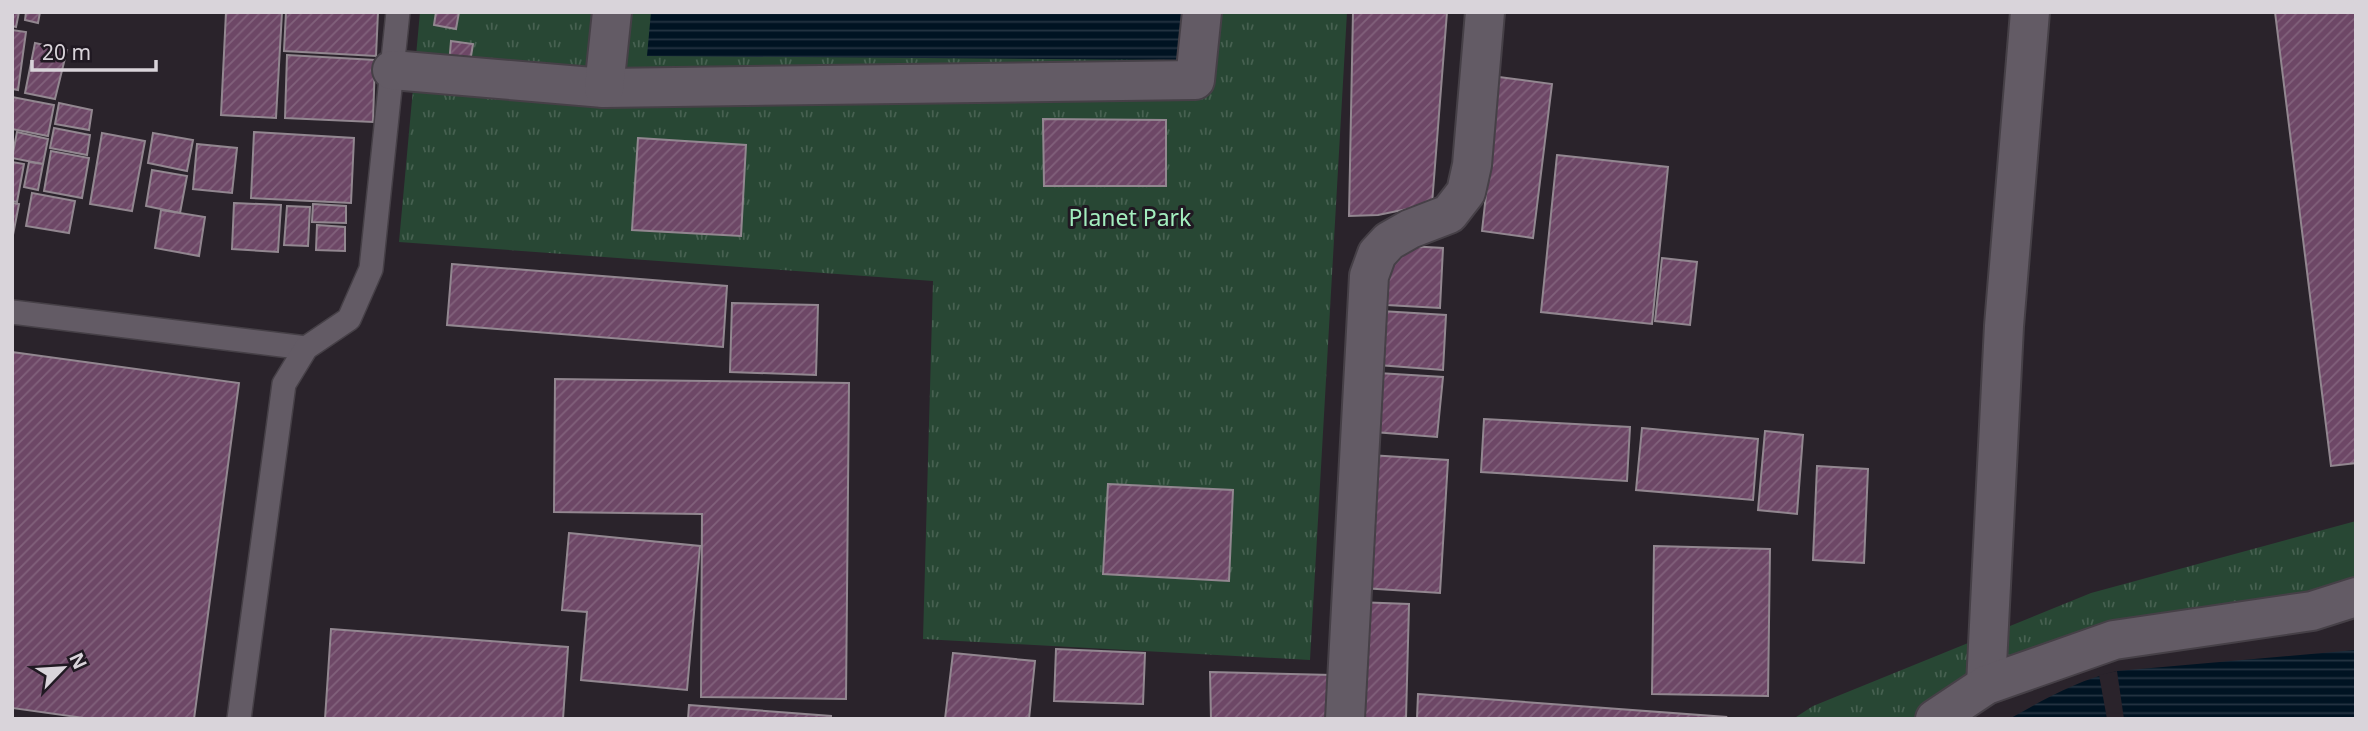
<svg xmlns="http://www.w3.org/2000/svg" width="2368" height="731" font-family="'Noto Sans',sans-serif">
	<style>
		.grass { fill: url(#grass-tufts) }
		.water { fill: url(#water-rules) }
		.pier { fill: #2a232b }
		.building { fill: url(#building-hatch); stroke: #928790; stroke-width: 2 }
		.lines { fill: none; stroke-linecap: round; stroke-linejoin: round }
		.lane-casing { stroke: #464047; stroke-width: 26 }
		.street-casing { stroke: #464047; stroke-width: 42 }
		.lane { stroke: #635b65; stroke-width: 23 }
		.street { stroke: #635b65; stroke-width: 38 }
		.labels { text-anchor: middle; stroke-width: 6; stroke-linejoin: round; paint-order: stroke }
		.park-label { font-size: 23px; fill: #a3edbe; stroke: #201922 }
	</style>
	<defs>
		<pattern id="grass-tufts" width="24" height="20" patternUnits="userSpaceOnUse" patternTransform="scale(1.75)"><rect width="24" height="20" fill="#284734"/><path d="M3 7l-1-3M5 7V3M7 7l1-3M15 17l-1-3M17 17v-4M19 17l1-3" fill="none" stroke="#476151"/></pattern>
		<pattern id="water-rules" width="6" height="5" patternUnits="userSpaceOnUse" patternTransform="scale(1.75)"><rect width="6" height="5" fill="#001322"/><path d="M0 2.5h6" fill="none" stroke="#253442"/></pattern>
		<pattern id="building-hatch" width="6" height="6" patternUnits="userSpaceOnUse" patternTransform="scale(1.75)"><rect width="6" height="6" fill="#6d4766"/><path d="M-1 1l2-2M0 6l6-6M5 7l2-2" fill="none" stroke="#81617b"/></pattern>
	</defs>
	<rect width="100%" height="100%" fill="#2a232b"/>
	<g class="grass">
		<polygon points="420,12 1347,12 1310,660 923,639 933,281 399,242"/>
		<polygon points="2356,521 2356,592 1931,708 1914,719 1793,719 1813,706 2091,593"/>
	</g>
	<g class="water">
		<polygon points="651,12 1184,12 1180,60 647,56"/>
		<path d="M2356 650V719H2009C2043 700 2078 680 2117 671Z"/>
	</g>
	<polygon class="pier" points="2117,671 2124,719 2107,719 2099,675"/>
	<g class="building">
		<polygon points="12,12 19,12 16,27 12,26"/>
		<polygon points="26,12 40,12 38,23 25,20"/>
		<polygon points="226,12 282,12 276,118 221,115"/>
		<polygon points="286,12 378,12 376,56 284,51"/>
		<polygon points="436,12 459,12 456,29 434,25"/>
		<polygon points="1353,12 1447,12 1432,204 1378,215 1349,216"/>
		<polygon points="2275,12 2356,12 2356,463 2331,466"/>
		<polygon points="12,30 26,32 18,90 12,89"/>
		<polygon points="451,41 473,44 469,68 449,65"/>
		<polygon points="35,43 67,50 55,99 25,93"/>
		<polygon points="287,55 375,60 373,122 285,118"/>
		<polygon points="1499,77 1552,84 1533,238 1482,231"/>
		<polygon points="12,97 54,105 48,136 12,129"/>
		<polygon points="59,103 92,110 89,130 55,124"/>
		<polygon points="1043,119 1166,120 1166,186 1044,186"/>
		<polygon points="54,128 90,135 87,155 50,148"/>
		<polygon points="17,132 48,139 43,164 12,158"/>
		<polygon points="254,132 354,138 351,203 251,198"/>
		<polygon points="102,133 145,141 132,211 90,204"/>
		<polygon points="153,133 193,140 187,171 148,163"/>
		<polygon points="638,138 746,145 741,236 632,230"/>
		<polygon points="197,144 237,148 232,193 193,189"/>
		<polygon points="51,151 89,158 82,198 44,191"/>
		<polygon points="1557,155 1668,167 1652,324 1541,312"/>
		<polygon points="12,162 24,164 17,202 12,201"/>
		<polygon points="29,162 43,164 38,190 24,187"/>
		<polygon points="152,170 187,176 180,213 146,206"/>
		<polygon points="32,193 75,201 69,233 26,226"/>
		<polygon points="12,203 19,204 12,240"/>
		<polygon points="234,203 281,205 278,252 232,249"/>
		<polygon points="313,204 346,206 346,223 312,222"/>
		<polygon points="287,206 310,207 308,246 284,245"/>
		<polygon points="161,210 205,217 199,256 155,248"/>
		<polygon points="317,225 345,227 345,251 316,250"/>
		<polygon points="1390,245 1443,248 1440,308 1387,305"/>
		<polygon points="1662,258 1697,262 1690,325 1655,321"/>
		<polygon points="452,264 727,286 723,347 447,325"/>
		<polygon points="732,303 818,305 816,375 730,372"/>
		<polygon points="1381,311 1446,315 1443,370 1378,365"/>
		<polygon points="12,352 239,383 194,719 91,719 12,708"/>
		<polygon points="1378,373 1443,377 1437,437 1374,432"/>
		<polygon points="555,379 849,383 846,699 701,697 702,514 554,512"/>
		<polygon points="1484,419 1630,427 1627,481 1481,472"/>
		<polygon points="1642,428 1758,439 1753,500 1636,490"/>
		<polygon points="1765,431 1803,435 1797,514 1758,510"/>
		<polygon points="1369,455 1448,460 1440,593 1362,588"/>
		<polygon points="1817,466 1868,469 1864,563 1813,560"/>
		<polygon points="1108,484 1233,490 1229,581 1103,574"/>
		<polygon points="569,533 700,546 687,690 581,680 587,612 562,610"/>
		<polygon points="1654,546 1770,549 1768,696 1652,694"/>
		<polygon points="1356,602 1409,604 1406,719 1353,719"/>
		<polygon points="331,629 568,647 563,719 325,719"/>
		<polygon points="1056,649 1145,653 1143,704 1054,701"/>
		<polygon points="953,653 1035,661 1029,719 945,719"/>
		<polygon points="1210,672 1332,675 1331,719 1211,719"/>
		<polygon points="1418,694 1726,717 1725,719 1417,719"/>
		<polygon points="689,705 831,716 831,719 688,719"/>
	</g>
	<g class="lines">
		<g class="lane-casing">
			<g id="lane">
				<polyline points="12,312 306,348"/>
				<polyline points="239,719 284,384 306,348 349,319 371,269 398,12"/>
			</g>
		</g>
		<g class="street-casing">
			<g id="street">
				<polyline points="392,70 604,88 1195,80 1202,12"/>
				<polyline points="604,88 612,12"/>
				<polyline points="1986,685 2004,326 2030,12"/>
				<polyline points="1345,719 1369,276 1377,254 1389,241 1410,229 1449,214 1466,192 1472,165 1485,12"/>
				<polyline points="1935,719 1986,685 2114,640 2312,611 2356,597"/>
			</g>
		</g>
		<use href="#lane" class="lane"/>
		<use href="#street" class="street"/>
	</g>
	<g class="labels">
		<g class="park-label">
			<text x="1130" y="226">Planet Park</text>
		</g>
	</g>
	<rect width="2368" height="731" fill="none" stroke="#d9d4da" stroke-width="28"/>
	<g transform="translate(63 668) rotate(65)" stroke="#201922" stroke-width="5" paint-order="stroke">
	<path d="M0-5L12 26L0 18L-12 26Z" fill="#d9d4da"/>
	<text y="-10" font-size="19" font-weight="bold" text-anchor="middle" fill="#d9d4da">N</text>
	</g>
	<path d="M32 60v10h124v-10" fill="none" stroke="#d9d4da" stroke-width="3.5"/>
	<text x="42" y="60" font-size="21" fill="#d9d4da" stroke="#201922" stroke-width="5" paint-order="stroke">20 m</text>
</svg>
